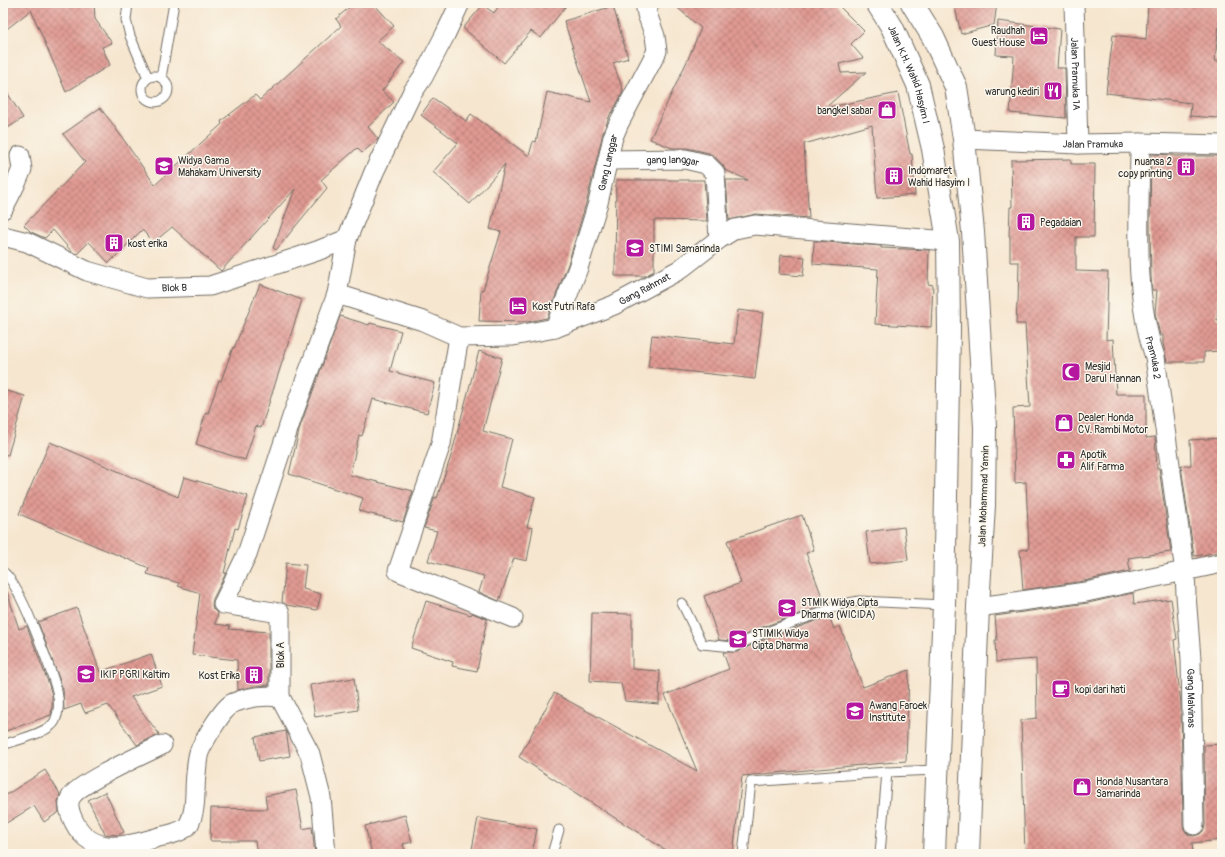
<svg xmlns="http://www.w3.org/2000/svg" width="1225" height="857" font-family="Pangolin,sans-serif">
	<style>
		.building { fill: url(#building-cross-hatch) }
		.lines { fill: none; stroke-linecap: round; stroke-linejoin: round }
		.service-casing { stroke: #726c64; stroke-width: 11 }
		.minor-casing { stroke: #726c64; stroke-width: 21 }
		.primary-casing { stroke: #726c64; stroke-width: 24 }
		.service { stroke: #fff; stroke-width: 9 }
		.minor { stroke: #fff; stroke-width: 19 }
		.primary { stroke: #fff; stroke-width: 22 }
		.labels { text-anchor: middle; stroke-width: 3; stroke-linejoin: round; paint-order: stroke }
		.poi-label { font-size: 10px; fill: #2b2b2b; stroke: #fbf7ec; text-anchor: start }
		.street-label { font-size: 10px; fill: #2b2b2b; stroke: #fbf7ec }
	</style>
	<defs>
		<pattern id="building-cross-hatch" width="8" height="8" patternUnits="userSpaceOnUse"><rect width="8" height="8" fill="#e09a93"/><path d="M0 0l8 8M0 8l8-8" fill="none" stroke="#b67e78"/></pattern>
	</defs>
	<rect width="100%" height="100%" fill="#fbf7ec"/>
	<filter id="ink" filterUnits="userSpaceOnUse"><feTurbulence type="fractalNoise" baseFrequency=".025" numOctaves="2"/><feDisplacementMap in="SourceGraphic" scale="8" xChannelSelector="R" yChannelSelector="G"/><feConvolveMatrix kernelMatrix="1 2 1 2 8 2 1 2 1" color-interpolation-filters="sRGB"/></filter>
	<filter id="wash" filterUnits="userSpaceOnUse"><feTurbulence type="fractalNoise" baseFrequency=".012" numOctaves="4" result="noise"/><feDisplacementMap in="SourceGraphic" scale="16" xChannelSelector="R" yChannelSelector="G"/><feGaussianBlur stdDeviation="0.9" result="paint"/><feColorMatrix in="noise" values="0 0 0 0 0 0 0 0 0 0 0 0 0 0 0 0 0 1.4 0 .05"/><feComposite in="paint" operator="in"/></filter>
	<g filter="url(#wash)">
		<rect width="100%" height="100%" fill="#f6e6cf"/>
		<g id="blocks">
			<g class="building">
				<polygon points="3,3 94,3 95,19 112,43 102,47 110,65 66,92 31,10 3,32"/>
				<polygon points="354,3 373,3 394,26 377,41 404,62 382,91 394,102 368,127 378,139 362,153 357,148 321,180 327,188 276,250 273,248 295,189 221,271 172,227 154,242 142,230 109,263 89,242 77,254 72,252 53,230 45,238 31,232 24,225 85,162 63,134 100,108 112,123 155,185 222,124 221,121 255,95 260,100 341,26 336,19"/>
				<polygon points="501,3 568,3 541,38 531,31 504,63 463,28 483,5 494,13"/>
				<polygon points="672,3 836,3 864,31 851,44 863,58 839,64 841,73 866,72 825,108 898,93 910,154 912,154 915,195 877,198 872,125 804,144 809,218 756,214 729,220 726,180 748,180 725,170 723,165 714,156 709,153 687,148 672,148 650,139 688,59 701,28"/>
				<polygon points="954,3 997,3 994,25 961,34"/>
				<polygon points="1148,3 1219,3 1218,13 1220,14 1215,61 1221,61 1218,118 1190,116 1191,103 1106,93 1113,35 1146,39"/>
				<polygon points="613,6 628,58 613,63 623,90 622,94 612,113 611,112 603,133 587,200 568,264 547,318 527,322 479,321 481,289 483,290 501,232 490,229 505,164 470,204 433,172 458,143 421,115 433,98 466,121 471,114 529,156 533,141 536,142 547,92 591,102 564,21"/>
				<polygon points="998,21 1060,29 1057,68 1065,68 1066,118 1010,113 1014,56 996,55"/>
				<polygon points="3,86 23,118 3,131"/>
				<polygon points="1151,154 1174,155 1174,156 1222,156 1222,249 1219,249 1219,286 1220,286 1217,320 1222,319 1222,351 1204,352 1204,362 1167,362 1163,343 1163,335 1160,335 1155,313 1157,290 1152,290 1151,277 1150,224"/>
				<polygon points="1071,159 1071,164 1095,164 1094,237 1076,237 1076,271 1108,272 1106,340 1113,339 1116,394 1146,394 1146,438 1155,437 1157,468 1159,468 1171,552 1128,558 1130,571 1084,581 1023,590 1020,550 1029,549 1026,482 1015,483 1013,408 1030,407 1025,324 1016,324 1017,303 1018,303 1019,262 1010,262 1010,236 1009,236 1010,207 1012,207 1011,160"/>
				<polygon points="616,180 704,180 707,221 654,220 654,271 645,276 615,276"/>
				<polygon points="814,241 881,246 881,248 929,250 928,284 933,285 931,327 875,324 878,269 813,264"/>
				<polygon points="781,255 805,257 803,276 779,274"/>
				<polygon points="260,284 302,300 261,428 256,426 245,460 196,444 206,412 208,413 219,380 221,381 233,347 234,348"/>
				<polygon points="738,310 763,313 755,379 648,367 652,335 734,344"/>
				<polygon points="340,316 369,325 370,323 401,331 390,371 435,383 427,413 373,399 362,436 359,435 350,475 413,491 403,522 359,511 363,498 289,474 300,427"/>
				<polygon points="479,351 502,358 483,431 512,439 500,487 535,497 527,527 533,528 527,561 514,558 499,601 479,592 484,576 428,561 437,531 424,528 435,497 437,498 451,456"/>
				<polygon points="3,390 25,396 8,455 3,454"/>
				<polygon points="1222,438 1222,552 1194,556 1181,466 1191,465 1190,440"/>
				<polygon points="50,442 178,497 184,477 248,496 238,529 235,528 224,573 226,573 213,599 212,605 213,609 218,614 215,624 230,626 229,629 269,632 269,685 255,686 238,690 237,660 192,655 200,593 178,586 179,583 147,574 149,568 19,514"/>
				<polygon points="802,515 814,550 806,553 825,605 757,629 733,641 719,640 704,596 741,583 727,541"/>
				<polygon points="904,527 908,560 870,564 866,532"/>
				<polygon points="286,563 306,565 303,589 321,594 317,610 287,605 282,602"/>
				<polygon points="7,592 19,629 27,626 28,629 48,682 52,695 52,706 51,715 3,732 3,593"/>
				<polygon points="1133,593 1134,604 1171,599 1177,639 1174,640 1181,704 1183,826 1185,831 1189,835 1194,836 1200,834 1204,830 1205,825 1204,745 1222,744 1222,840 1192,843 1193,854 1025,854 1021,720 1037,718 1036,659 996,662 995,640 997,640 995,616 1088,603"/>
				<polygon points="426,601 471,615 472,613 487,619 477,671 452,666 453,662 411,648"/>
				<polygon points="77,608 100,672 151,654 162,686 131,697 159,734 137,745 108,705 85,713 81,704 64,710 63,689 38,622"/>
				<polygon points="592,613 632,614 632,669 660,671 659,704 625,701 621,683 590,681"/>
				<polygon points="829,616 834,629 840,626 863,687 909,670 906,761 742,776 733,854 672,854 519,757 554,693 697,771 665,695 729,669 723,652 737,652 761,641"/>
				<polygon points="354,678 358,710 315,717 310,685"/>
				<polygon points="286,731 290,756 259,761 255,737"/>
				<polygon points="45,770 60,794 58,802 59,812 44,822 34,806 3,825 3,797"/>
				<polygon points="296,790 303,829 312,827 315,854 257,854 255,841 210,841 211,808 267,809 265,796"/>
				<polygon points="105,792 124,832 118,835 105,834 88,800"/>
				<polygon points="405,815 412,842 403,844 406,854 372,854 365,826"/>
				<polygon points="478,818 537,829 532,854 471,854"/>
			</g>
		</g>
	</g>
	<g filter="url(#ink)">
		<use href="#blocks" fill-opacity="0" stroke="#726c64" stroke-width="1"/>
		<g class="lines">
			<g class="service-casing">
				<g id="service">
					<polyline points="128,3 126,20 130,36 148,78"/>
					<circle cx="155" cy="89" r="13"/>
					<polyline points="161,78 174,3"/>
					<path d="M3 572C19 581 51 670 57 691 59 700 59 712 55 721 49 733 16 740 3 745"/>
					<polyline points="682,603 702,644 734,647 759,635 794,622 821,613 838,605 859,601 944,605"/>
					<polyline points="552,854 559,830"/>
					<polyline points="743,854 751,782 887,772"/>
					<polyline points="880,854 887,772 937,770"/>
				</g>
			</g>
			<g class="minor-casing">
				<g id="minor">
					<path id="s1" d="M1074 3 1078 144"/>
					<path id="s2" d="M964 139 1078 144 1140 143 1222 145"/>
					<path id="s3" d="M1140 143C1140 213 1132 290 1155 357L1185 572 1186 595 1191 659 1194 825"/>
					<path id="s4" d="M608 160 685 159 706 164 715 173 719 239"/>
					<polyline points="3,209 17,181 22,169 20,156"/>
					<path id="s5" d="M3 236 27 242 87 271 147 288 210 286 317 251 347 239"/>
					<path id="s6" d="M337 294 423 321 459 337 513 336 555 328 614 305 679 270 719 239 735 229 755 225 948 241"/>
					<path id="s7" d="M555 328 578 268 598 203 613 137 619 123 657 51 655 36 647 14 646 9 650 3"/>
					<polyline points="459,337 441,444 398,571 513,618"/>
					<polyline points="978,607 1086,592 1222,563"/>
					<path d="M162 745C144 754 79 783 71 797 67 803 69 809 71 815 87 857 122 848 159 837 168 835 184 832 189 824 197 809 194 790 196 774 197 766 197 756 200 750 205 739 223 708 233 703 248 697 265 695 280 697"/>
					<polyline points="326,854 321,797 310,754 280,697 280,613 223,604 247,554 293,414 337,294 347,239 374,172 412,93 423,77 445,35 460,3"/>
				</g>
			</g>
			<g class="primary-casing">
				<g id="primary">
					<path id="s8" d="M877 3 892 27 918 85 933 149 948 241 949 329 944 605 934 854"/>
					<polyline points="912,3 933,37 956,87 964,139 973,232 985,427 984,505 978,607 968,854"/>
				</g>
			</g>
			<use href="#service" class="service"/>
			<use href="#minor" class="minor"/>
			<use href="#primary" class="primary"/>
		</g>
	</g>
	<defs>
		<g id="hotel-square" transform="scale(1)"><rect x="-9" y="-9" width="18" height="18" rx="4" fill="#b5179e" stroke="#fbf7ec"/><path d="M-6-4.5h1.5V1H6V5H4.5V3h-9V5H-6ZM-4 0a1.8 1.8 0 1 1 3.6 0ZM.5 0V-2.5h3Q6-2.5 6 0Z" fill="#fff"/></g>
		<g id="restaurant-square" transform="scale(1)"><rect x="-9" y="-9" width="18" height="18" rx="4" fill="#b5179e" stroke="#fbf7ec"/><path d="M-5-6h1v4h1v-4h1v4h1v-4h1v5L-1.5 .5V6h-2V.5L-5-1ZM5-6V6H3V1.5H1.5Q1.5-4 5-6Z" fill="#fff"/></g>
		<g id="shop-square" transform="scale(1)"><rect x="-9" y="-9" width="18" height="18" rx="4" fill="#b5179e" stroke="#fbf7ec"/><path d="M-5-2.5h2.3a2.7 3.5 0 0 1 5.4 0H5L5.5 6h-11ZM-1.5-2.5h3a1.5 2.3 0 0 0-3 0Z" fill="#fff"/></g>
		<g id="university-square" transform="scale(1)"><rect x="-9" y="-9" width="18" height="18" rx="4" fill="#b5179e" stroke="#fbf7ec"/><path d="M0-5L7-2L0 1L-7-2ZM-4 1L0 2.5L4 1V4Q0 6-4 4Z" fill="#fff"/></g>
		<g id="building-square" transform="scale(1)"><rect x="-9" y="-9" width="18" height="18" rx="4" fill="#b5179e" stroke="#fbf7ec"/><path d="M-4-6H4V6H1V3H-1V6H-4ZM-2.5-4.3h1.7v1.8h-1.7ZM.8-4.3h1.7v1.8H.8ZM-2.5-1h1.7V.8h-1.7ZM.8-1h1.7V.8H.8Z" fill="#fff"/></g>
		<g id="mosque-square" transform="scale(1)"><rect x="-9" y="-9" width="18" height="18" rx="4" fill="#b5179e" stroke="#fbf7ec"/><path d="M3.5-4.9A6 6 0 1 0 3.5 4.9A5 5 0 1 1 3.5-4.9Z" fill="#fff"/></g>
		<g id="pharmacy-square" transform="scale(1)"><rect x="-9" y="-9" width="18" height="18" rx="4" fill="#b5179e" stroke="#fbf7ec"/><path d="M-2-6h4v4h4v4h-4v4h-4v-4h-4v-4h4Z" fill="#fff"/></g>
		<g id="cafe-square" transform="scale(1)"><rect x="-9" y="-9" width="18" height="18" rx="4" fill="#b5179e" stroke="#fbf7ec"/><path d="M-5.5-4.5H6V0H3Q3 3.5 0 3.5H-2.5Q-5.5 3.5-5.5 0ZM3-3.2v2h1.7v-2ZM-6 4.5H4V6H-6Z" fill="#fff"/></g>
	</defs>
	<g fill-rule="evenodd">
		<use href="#hotel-square" x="1039" y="36"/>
		<use href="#restaurant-square" x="1053" y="91"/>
		<use href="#shop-square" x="887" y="110"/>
		<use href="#university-square" x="164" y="166"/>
		<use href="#building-square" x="1186" y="167"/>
		<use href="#building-square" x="894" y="176"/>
		<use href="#building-square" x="1026" y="222"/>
		<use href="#building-square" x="114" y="243"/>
		<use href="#university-square" x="635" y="248"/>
		<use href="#hotel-square" x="518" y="306"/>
		<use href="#mosque-square" x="1071" y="372"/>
		<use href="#shop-square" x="1064" y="423"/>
		<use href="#pharmacy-square" x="1066" y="460"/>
		<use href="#university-square" x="787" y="608"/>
		<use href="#university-square" x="738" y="639"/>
		<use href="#university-square" x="86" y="674"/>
		<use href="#building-square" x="254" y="675"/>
		<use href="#cafe-square" x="1061" y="689"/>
		<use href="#university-square" x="855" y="711"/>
		<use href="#shop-square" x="1082" y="787"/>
	</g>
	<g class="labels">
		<g class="poi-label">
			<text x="1025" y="34" text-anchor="end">Raudhah<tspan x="1025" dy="12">Guest House</tspan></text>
			<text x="1039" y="95" text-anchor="end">warung kediri</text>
			<text x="873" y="114" text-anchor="end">bangkel sabar</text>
			<text x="178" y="164">Widya Gama<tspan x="178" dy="12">Mahakam University</tspan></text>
			<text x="1172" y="165" text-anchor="end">nuansa 2<tspan x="1172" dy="12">copy printing</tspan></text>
			<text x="908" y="174">Indomaret<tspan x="908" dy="12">Wahid Hasyim I</tspan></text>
			<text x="1040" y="226">Pegadaian</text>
			<text x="128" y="247">kost erika</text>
			<text x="649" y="252">STIMI Samarinda</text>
			<text x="532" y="310">Kost Putri Rafa</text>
			<text x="1085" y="370">Mesjid<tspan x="1085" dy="12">Darul Hannan</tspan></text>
			<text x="1078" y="421">Dealer Honda<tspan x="1078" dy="12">CV. Rambi Motor</tspan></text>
			<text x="1080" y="458">Apotik<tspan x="1080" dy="12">Alif Farma</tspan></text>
			<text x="801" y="606">STMIK Widya Cipta<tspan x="801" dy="12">Dharma (WICIDA)</tspan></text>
			<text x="752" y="637">STIMIK Widya<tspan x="752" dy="12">Cipta Dharma</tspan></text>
			<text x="100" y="678">IKIP PGRI Kaltim</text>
			<text x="240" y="679" text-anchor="end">Kost Erika</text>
			<text x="1075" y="693">kopi dari hati</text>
			<text x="869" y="709">Awang Faroek<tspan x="869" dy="12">Institute</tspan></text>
			<text x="1096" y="785">Honda Nusantara<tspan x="1096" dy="12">Samarinda</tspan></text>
		</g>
		<g class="street-label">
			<text dy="4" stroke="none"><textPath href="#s1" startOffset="71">Jalan Pramuka 1A</textPath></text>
			<text dy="4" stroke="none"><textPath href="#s8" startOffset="79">Jalan K.H. Wahid Hasyim I</textPath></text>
			<text dy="4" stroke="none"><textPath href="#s2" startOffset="129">Jalan Pramuka</textPath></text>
			<text dy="4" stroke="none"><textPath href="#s4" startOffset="65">gang langgar</textPath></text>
			<text dy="4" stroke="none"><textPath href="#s7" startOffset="174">Gang Langgar</textPath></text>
			<text dy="4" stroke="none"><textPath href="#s5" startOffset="181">Blok B</textPath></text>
			<text dy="4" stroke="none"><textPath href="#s6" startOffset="324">Gang Rahmat</textPath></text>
			<text dy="4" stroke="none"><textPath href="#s3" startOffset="216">Pramuka 2</textPath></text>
			<text transform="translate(983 496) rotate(-88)" y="4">Jalan Mohammad Yamin</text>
			<text transform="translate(280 655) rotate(-90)" y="4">Blok A</text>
			<text dy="4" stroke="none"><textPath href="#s3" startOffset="559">Gang Malvinas</textPath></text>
		</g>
	</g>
	<rect width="1225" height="857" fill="none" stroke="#fbf7ec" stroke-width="16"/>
</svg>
